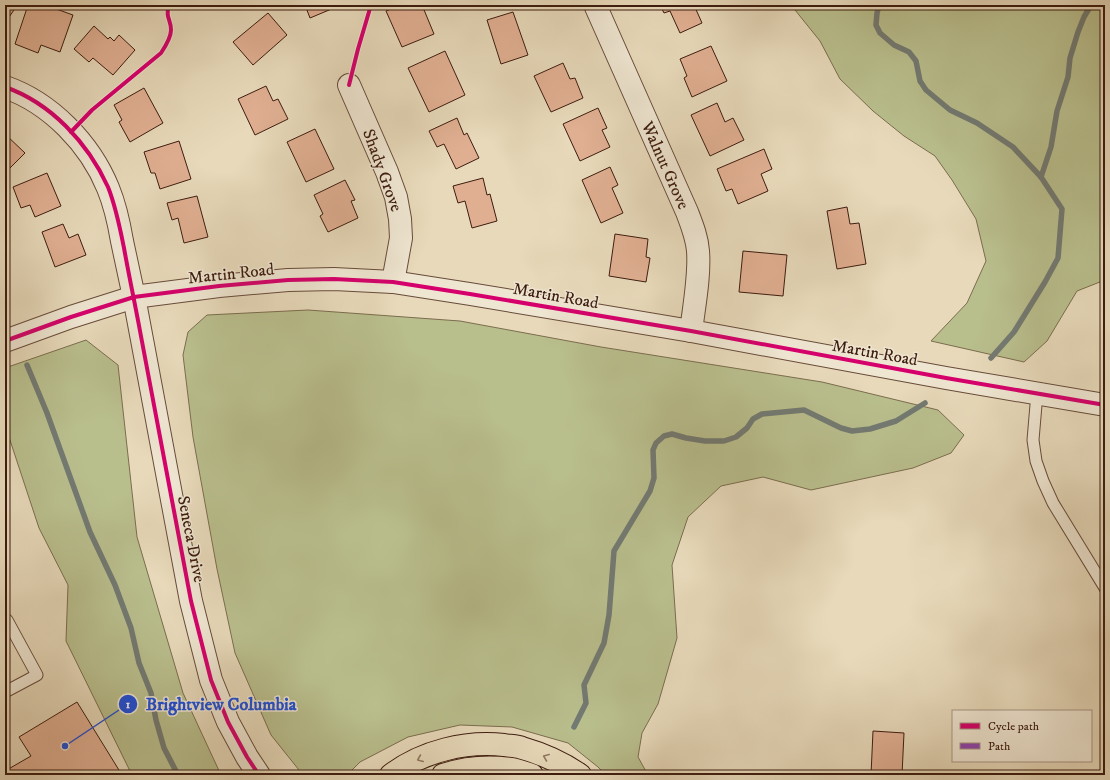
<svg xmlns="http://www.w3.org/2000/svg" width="1110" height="780" font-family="'IM FELL DW Pica',serif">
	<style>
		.green { fill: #b9be8d; stroke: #7b6d4e }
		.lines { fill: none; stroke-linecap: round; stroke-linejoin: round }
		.stream { stroke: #737a72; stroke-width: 5.5 }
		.building { fill: #e0af92; stroke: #3d1c0f }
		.service-casing { stroke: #684b3a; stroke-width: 13 }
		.minor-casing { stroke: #684b3a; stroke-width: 24 }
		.tertiary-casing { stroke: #684b3a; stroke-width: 24 }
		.motorway-casing { stroke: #3d1c0f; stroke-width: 24 }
		.service { stroke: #efe6d2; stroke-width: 11 }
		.minor { stroke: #efe6d2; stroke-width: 22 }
		.tertiary { stroke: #efe6d2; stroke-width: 22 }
		.motorway { stroke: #e7d9ba; stroke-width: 22 }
		.quiet { stroke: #8e44ad; stroke-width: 3; stroke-dasharray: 6 3; stroke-linecap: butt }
		.cycleway-casing { stroke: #efe6d2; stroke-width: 6 }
		.cycleway { stroke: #d6006c; stroke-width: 4 }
		.oneway { stroke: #927a64 }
		.labels { text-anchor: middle; stroke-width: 3; stroke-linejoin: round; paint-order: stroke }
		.street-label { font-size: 17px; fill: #3d1c0f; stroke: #efe6d2 }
		.leader { fill: none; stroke: #1d4ed8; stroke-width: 1.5 }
		.callout-dot { fill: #1d4ed8; stroke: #efe6d2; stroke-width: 1.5 }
		.mark-label { font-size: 12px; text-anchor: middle; font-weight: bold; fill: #fff }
		.callout-label { font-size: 18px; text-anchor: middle; font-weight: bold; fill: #1d4ed8; stroke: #efe6d2; stroke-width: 3; stroke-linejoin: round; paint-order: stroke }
	</style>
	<rect width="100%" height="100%" fill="#e7d9ba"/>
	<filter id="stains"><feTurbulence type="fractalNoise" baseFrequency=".005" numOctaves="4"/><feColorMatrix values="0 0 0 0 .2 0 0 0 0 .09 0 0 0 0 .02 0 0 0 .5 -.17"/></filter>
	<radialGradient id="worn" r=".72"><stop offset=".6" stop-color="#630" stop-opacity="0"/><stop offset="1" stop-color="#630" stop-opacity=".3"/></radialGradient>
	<g class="green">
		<polygon points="791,5 1105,5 1105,280 1077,291 1047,341 1024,362 931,341 967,303 986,261 976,219 952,180 935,156 904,136 873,111 840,79 820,41"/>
		<polygon points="308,310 460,321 601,347 822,382 938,410 964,435 951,453 913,468 811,490 763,477 721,486 688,517 672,565 677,638 658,704 642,733 638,757 648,775 606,775 598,767 568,743 512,727 460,725 408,737 360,762 347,775 303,775 271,735 235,653 217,569 193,437 183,355 188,332 207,315"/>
		<polygon points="86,340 118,365 137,537 183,693 221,775 133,775 130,771 66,641 68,585 39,528 5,425 5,368"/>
	</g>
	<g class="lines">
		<g class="stream">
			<polyline points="879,5 877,13 876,25 880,33 894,45 909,52 916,61 920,81 926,90 950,110 977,123 1013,147 1041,177 1062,209 1058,258 1045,282 1014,332 991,358"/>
			<polyline points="1041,177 1051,147 1057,111 1068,77 1070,58 1078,32 1084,17 1091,5"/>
			<polyline points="27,365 47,413 90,532 115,585 131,628 139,663 151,693 156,720 164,748 178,775"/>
			<polyline points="574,727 586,703 584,685 604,643 609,615 614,551 650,491 654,478 653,450 656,443 664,436 672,434 686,438 705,441 724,441 736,437 747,428 753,419 762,414 804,410 841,428 852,431 870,429 896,421 925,403"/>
		</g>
	</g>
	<g class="building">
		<polygon points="5,5 13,5 16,7 5,23"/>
		<polygon points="28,5 45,5 73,15 60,52 41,45 38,53 15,44"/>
		<polygon points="305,5 341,5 310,18"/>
		<polygon points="401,5 422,5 434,34 402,47 386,11"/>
		<polygon points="660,5 694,5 702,23 680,33 670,11 664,13"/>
		<polygon points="513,12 528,55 501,64 487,20"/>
		<polygon points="268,13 287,35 253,65 233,42"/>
		<polygon points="94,26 108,39 110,37 114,41 119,35 135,50 113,75 93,58 89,62 74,49"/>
		<polygon points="711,46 727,81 692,97 684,78 687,76 680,59"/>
		<polygon points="445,51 465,95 429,112 408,68"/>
		<polygon points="563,63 570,79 575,78 583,98 551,112 534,76"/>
		<polygon points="266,86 273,101 278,99 288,119 255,135 238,99"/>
		<polygon points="144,88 163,123 130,142 119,122 122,120 114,105"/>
		<polygon points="717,103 725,122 733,118 744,140 710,156 691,115"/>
		<polygon points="598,108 607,128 602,130 610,147 580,161 563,124"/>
		<polygon points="457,118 464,135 467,133 479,158 456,169 444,144 437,147 429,131"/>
		<polygon points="315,129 334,169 306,182 287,142"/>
		<polygon points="5,134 25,153 6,172 5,171"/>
		<polygon points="179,141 191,179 160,189 155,173 151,173 144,152"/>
		<polygon points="764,149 772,169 761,174 768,191 738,204 732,189 726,191 717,169"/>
		<polygon points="610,167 618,185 612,188 623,213 601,223 582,180"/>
		<polygon points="47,173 61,206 35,217 30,205 21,208 13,187"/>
		<polygon points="483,178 487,195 490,194 497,221 472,228 465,201 458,203 453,186"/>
		<polygon points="345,180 355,200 351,201 358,218 328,232 320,216 323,214 314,195"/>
		<polygon points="197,196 208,237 184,243 178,218 172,220 167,203"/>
		<polygon points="847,207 850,224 859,223 866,264 837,269 827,211"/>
		<polygon points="63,224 69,238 78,234 86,255 55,267 42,232"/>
		<polygon points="615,234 648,239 646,257 650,258 646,282 609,276"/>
		<polygon points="743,251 787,255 783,296 739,292"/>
		<polygon points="77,702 122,775 5,775 5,771 31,756 19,737"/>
		<polygon points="873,731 904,733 902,775 871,775"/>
	</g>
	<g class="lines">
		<g class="service-casing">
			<g id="service">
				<polyline points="1037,393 1033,440 1036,461 1043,481 1053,503 1105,588"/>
				<polyline points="5,692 37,675 7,620"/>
			</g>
		</g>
		<g class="minor-casing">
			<g id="minor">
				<path d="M596 7 687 212C692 225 697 237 698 251 700 275 694 307 691 331"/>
				<polyline points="349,85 387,172 396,197 400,219 401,238 393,282"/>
				<path d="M5 87C51 103 90 144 108 188 115 205 119 223 122 241 126 260 130 279 134 297"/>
			</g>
		</g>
		<g class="tertiary-casing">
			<g id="tertiary">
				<polyline points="134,297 191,601 211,680 228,722 247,757 259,775"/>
				<polyline points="5,341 71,317 134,297 219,286 288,280 334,279 393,282 470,294 691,331 946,378 1105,405"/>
			</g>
		</g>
		<g class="motorway-casing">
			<g id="motorway">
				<path d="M391 775C423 751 465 741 504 745 510 746 517 746 522 748 543 754 563 763 580 775"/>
				<path d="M443 775C464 768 489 766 511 769 518 770 525 773 532 775"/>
			</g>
		</g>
		<use href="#service" class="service"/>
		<use href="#minor" class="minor"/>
		<use href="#tertiary" class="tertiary"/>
		<use href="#motorway" class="motorway"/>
		<polyline class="quiet" points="595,5 596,7"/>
		<g class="cycleway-casing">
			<g id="cycleway">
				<polyline points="349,85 358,49 371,5"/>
				<path d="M5 87C51 103 88 143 108 187 116 207 120 228 124 248 129 276 135 304 140 331 157 421 174 511 191 601L211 680 228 722 247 757 259 775"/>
				<path d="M71 132 92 110 161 53C165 47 171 38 171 30 171 19 165 18 169 5"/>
				<polyline points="5,341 71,317 134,297 219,286 288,280 334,279 393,282 470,294 691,331 946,378 1105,405"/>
			</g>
		</g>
		<use href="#cycleway" class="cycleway"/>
	</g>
	<defs><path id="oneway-chevron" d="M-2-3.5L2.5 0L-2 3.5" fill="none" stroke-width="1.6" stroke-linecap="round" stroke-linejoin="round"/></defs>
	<g class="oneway">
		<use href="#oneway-chevron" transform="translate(546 757) rotate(-158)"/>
		<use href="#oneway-chevron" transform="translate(420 759) rotate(157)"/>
	</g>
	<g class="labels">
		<g class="street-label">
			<text transform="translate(666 165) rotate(66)" y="6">Walnut Grove</text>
			<text transform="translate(383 170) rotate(70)" y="6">Shady Grove</text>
			<text transform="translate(231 273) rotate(-6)" y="6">Martin Road</text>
			<text transform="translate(556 295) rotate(10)" y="6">Martin Road</text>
			<text transform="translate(875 352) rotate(10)" y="6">Martin Road</text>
			<text transform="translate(192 539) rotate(79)" y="6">Seneca Drive</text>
		</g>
	</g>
	<path class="leader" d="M65 746L128 704"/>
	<g class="callout-dot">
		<circle cx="65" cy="746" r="4"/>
		<circle cx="128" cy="704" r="10"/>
	</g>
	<g class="mark-label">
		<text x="128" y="708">1</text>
	</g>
	<g class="callout-label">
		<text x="221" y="710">Brightview Columbia</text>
	</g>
	<rect width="1110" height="780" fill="none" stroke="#e7d9ba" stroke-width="20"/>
	<rect x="6" y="6" width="1098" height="768" fill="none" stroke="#3d1c0f" stroke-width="2"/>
	<rect x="10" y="10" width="1090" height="760" fill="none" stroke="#3d1c0f"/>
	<rect x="952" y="710" width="140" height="52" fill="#efe6d2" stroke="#a89584"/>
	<rect x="960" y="723" width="20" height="6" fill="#d6006c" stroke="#a89584"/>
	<text x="988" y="730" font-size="12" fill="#3d1c0f">Cycle path</text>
	<rect x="960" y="743" width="20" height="6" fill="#8e44ad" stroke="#a89584"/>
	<text x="988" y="750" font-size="12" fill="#3d1c0f">Path</text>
	<rect width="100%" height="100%" filter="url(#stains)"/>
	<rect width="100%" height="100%" fill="url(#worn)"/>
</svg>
